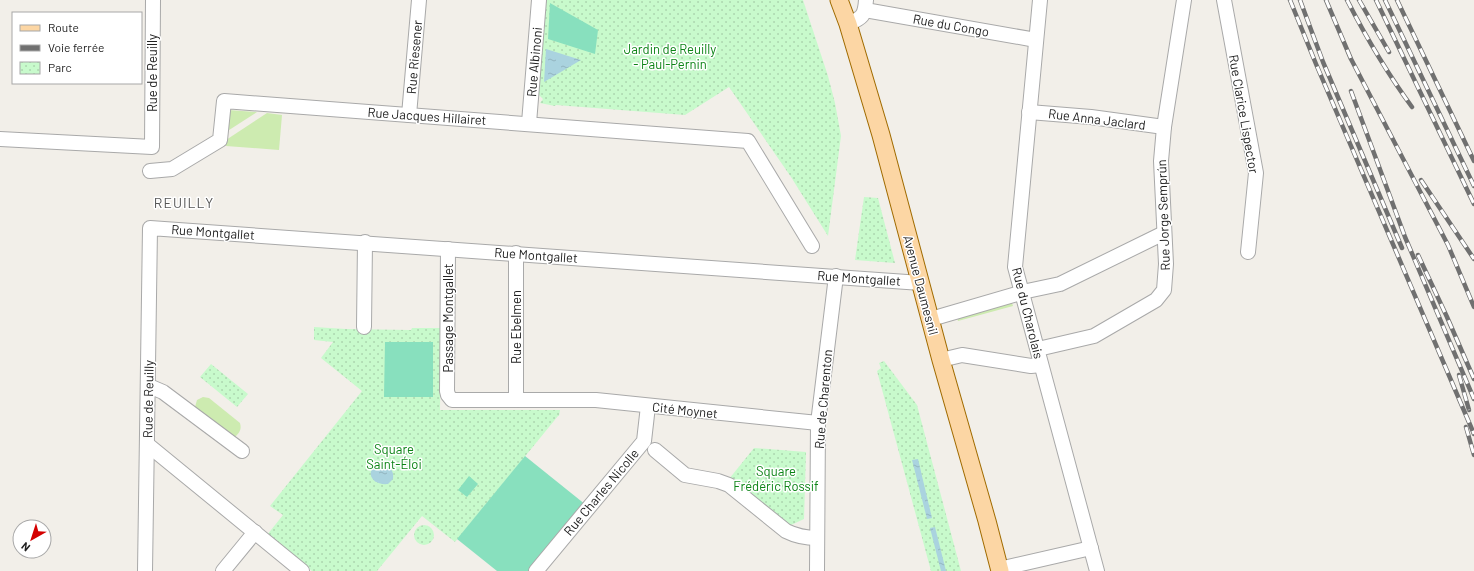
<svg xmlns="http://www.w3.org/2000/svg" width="1474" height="571" font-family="Barlow,sans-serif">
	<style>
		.grass { fill: #cdebb0 }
		.park { fill: url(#park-dots) }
		.pitch { fill: #88e0be }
		.water { fill: url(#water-ripples) }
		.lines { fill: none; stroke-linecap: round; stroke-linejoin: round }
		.minor-casing { stroke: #a9a9a9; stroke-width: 16 }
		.major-casing { stroke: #a06b00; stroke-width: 19 }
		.minor { stroke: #fff; stroke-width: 14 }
		.major { stroke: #fcd6a4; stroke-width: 17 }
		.rail-casing { stroke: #707070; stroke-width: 4.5 }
		.rail { stroke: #fff; stroke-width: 3; stroke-dasharray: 9; stroke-linecap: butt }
		.labels { text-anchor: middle; stroke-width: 3; stroke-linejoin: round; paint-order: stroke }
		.street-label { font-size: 13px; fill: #222; stroke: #fff }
		.park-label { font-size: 13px; fill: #0c8416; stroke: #fff }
		.neighbourhood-label { font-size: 14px; letter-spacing: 1px; fill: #555; stroke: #fff }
	</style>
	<defs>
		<pattern id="park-dots" width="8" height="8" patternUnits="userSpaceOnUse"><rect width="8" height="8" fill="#c8facc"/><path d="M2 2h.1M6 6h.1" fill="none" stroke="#acd6af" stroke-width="1.8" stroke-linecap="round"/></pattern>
		<pattern id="water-ripples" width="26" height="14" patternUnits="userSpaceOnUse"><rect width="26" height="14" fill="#aad3df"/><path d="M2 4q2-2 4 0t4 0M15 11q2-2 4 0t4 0" fill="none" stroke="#92b5bf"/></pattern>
	</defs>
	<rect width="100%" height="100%" fill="#f2efe9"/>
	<g class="grass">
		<polygon points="228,110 257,112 226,132"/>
		<polygon points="267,113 282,115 279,150 226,146 226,140"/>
		<polygon points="1012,303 1013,306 958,321 957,317"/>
		<path d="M203 397 209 398 240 423C242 430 239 433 234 438L195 407 197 400Z"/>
	</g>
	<g class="park">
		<polygon points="544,0 803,0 828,76 835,103 841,136 828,236 791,177 729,87 685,115 556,105 555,106 540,103 543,99 538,94"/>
		<polygon points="864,197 878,198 895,263 855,260"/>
		<polygon points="314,327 346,329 411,330 412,328 441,328 440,410 560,410 559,416 558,416 455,542 422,516 377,571 312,571 267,535 283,515 270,506 362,391 321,358 333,342 314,340"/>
		<polygon points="884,361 917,405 961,571 931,571 877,371 881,368 879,363"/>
		<polygon points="211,364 248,394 237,407 200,377"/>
		<polygon points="754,448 806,452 804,519 789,526 729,479"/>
		<circle cx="424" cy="535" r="10"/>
	</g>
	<g class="pitch">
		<polygon points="550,3 598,30 595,54 548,39"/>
		<polygon points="385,342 433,342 433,397 384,397"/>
		<polygon points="525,456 586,505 531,571 497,571 457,539"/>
		<polygon points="469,476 478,484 467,497 458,490"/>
	</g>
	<g class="water">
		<polygon points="546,49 581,60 544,82"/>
		<polygon points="918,459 932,518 927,519 912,460"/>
		<path d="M383 465C390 467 394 470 393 479L388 484C368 486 364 465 383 465Z"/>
		<polygon points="935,527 946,571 941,571 930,528"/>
	</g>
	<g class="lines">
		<g class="minor-casing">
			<g id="minor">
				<polyline points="1040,0 1015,267 1097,571"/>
				<polyline points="1224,0 1256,173 1248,252"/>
				<polyline points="865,10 1036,40"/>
				<path d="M848 24C862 18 865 16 866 0"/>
				<polyline points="1029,112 1091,117 1164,127"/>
				<polyline points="409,115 419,0"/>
				<polyline points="529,123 539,0"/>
				<polyline points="0,139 152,147 153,0"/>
				<polyline points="150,171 172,169 220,140 224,101 748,141 812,246"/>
				<polyline points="448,249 447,391 448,395 452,400 596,400 818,423"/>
				<polyline points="516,253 516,400"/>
				<polyline points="931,319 1027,291 1060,284 1164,233"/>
				<polyline points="364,327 365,242"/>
				<polyline points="1038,349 1094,336 1156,300 1164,290 1166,264 1161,161 1164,127 1184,0"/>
				<polyline points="941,360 962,355 1031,366 1041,365"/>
				<polyline points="149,386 163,392 242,451"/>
				<polyline points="148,445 302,571"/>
				<path d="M655 450 685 475 718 481 729 485 786 531C796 536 805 538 817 538"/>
				<polyline points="999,569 1091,548"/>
				<polyline points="145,571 150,228 921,283"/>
				<polyline points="223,571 255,532"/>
				<polyline points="536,571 644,441 648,406"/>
				<polyline points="817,571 818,423 836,276"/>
			</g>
		</g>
		<g class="major-casing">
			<polyline id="major" points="839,0 848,24 881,135 941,360 987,521 1000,571"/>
		</g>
		<use href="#minor" class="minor"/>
		<use href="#major" class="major"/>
		<g class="rail-casing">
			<g id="rail">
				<polyline points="1290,0 1316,64 1474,434"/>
				<polyline points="1300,0 1323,62 1402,248"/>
				<polyline points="1326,0 1351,59 1448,245 1474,307"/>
				<path d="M1347 0C1366 37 1387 73 1412 107"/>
				<polyline points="1359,0 1389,52"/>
				<polyline points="1376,0 1474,204"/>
				<polyline points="1385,0 1474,186"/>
				<polyline points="1397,0 1474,161"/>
				<polyline points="1351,91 1405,237 1474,399"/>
				<polyline points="1421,180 1474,259"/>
				<polyline points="1418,255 1447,317 1474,379"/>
				<polyline points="1459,375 1469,410"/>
				<polyline points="1466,427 1474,455"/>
			</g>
		</g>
		<use href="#rail" class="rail"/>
	</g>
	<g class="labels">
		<g class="street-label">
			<text transform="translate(951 25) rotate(10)" y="5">Rue du Congo</text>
			<text transform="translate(414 57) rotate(-85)" y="5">Rue Riesener</text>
			<text transform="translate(534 62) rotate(-85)" y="5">Rue Albinoni</text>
			<text transform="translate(152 73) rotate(-90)" y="5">Rue de Reuilly</text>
			<text transform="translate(1244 114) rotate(80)" y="5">Rue Clarice Lispector</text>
			<text transform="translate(427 116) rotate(4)" y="5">Rue Jacques Hillairet</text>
			<text transform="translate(1097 119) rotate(7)" y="5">Rue Anna Jaclard</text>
			<text transform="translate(1163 215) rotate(-92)" y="5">Rue Jorge Semprún</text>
			<text transform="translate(213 232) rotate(4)" y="5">Rue Montgallet</text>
			<text transform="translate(536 255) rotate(4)" y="5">Rue Montgallet</text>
			<text transform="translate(859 278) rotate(4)" y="5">Rue Montgallet</text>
			<text transform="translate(921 285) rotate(75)" y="5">Avenue Daumesnil</text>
			<text transform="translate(1028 313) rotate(76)" y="5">Rue du Charolais</text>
			<text transform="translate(448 318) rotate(-90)" y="5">Passage Montgallet</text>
			<text transform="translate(516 327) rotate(-90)" y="5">Rue Ebelmen</text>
			<text transform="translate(148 399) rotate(-89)" y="5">Rue de Reuilly</text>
			<text transform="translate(823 399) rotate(-85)" y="5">Rue de Charenton</text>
			<text transform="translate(685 410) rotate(6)" y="5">Cité Moynet</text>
			<text transform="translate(601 492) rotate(-50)" y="5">Rue Charles Nicolle</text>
		</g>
		<g class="park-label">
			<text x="670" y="54">Jardin de Reuilly<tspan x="670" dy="15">- Paul-Pernin</tspan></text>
			<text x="394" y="454">Square<tspan x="394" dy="15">Saint-Éloi</tspan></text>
			<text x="776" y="476">Square<tspan x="776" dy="15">Frédéric Rossif</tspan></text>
		</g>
		<g class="neighbourhood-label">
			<text x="184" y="208">REUILLY</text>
		</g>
	</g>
	<rect x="12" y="12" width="130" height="72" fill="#ffffff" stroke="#a7a7a7"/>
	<rect x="20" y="25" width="20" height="6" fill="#fcd6a4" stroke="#a7a7a7"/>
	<text x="48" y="32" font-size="12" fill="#222222">Route</text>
	<rect x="20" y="45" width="20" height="6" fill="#707070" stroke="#a7a7a7"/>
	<text x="48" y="52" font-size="12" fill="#222222">Voie ferrée</text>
	<rect x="20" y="62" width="20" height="12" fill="url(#park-dots)" stroke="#a7a7a7"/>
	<text x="48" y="72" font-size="12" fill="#222222">Parc</text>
	<g transform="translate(32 539) rotate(219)"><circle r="19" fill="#ffffff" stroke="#a7a7a7"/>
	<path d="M0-3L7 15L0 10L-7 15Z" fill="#d40000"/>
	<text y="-6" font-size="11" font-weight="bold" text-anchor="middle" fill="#222222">N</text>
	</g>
</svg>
